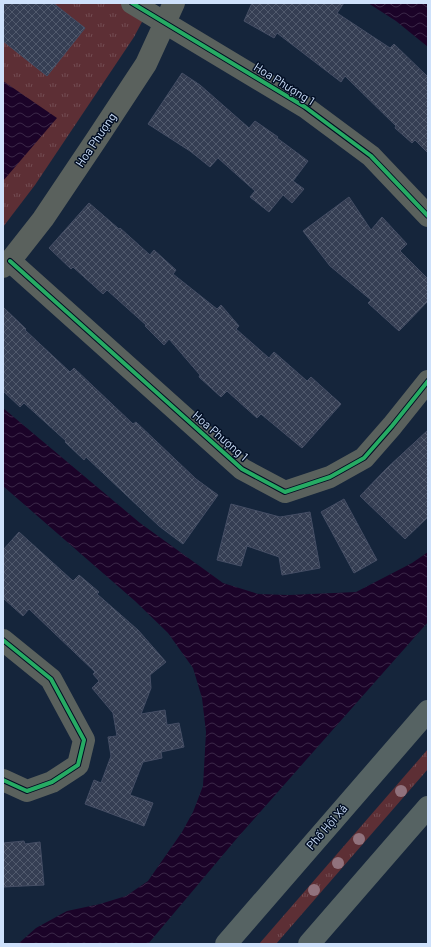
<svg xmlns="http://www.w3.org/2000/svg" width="431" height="947" font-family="Barlow,sans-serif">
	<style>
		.grass { fill: url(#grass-tufts) }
		.water { fill: url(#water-waves) }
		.building { fill: url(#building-cross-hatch); stroke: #454e65 }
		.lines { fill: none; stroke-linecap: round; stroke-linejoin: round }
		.minor { stroke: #5a615d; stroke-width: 22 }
		.major { stroke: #566363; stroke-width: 22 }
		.cycleway-casing { stroke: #010d23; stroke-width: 6 }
		.cycleway { stroke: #26ab63; stroke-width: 4 }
		.tree { fill: #91727d }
		.labels { text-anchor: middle; stroke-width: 3; stroke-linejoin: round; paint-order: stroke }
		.street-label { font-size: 12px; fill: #cee1fb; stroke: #010d23 }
	</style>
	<defs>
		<pattern id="grass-tufts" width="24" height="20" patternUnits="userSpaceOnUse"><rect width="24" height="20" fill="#5d2f35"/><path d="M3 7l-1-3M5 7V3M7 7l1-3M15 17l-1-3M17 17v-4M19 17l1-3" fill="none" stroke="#734d53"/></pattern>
		<pattern id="water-waves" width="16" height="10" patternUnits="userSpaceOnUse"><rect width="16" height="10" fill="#1b0328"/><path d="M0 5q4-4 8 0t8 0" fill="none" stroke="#3b2748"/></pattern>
		<pattern id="building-cross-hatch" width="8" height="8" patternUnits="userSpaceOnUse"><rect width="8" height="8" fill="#353e53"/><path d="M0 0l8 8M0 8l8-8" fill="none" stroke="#515a6d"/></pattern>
	</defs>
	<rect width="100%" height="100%" fill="#15253b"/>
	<g class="grass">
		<polygon points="3,3 152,3 134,37 35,185 3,227"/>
		<polygon points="428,749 428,769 276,944 259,944"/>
	</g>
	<g class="water">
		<polygon points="368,3 428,3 428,47 396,21"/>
		<polygon points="3,81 57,118 3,181"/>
		<polygon points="3,408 140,523 223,583 258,594 289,595 356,592 412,563 428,552 428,622 238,837 148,944 18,944 36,928 67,911 100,904 126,896 148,881 182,832 193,812 203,786 206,732 202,698 193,668 168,633 135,601 3,486"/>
	</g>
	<g class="building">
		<polygon points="3,3 53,3 85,28 47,76 3,41"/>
		<polygon points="252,3 344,3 337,13 390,48 394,44 428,77 428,153 415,140 412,143 395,128 396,126 345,76 341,82 277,33 274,38 244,21"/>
		<polygon points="182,73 200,85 249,128 255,121 278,137 277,138 308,161 293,181 304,189 292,203 283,195 269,212 250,197 255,191 218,158 210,167 190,151 148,124"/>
		<polygon points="349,197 371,230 382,217 407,244 400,251 428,279 428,301 399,331 368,303 371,300 330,266 303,231"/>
		<polygon points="89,203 119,229 120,228 150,255 154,250 176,270 173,274 217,309 221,305 239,326 236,329 269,358 274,352 307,381 311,377 341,404 302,448 261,414 257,418 227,391 221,397 199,377 200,375 169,339 164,345 145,326 146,325 107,290 103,294 73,267 71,269 49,248"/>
		<polygon points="3,307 26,329 25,330 70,372 74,368 133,424 136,422 196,479 218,495 183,544 159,526 86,457 84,460 65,442 66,441 24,403 20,407 3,391"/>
		<polygon points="428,430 428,517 405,539 360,496 387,468"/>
		<polygon points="344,499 377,560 354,573 321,512"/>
		<polygon points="231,504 280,517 310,512 320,568 282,575 279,557 247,546 241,566 217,560"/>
		<polygon points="19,532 73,581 79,575 99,592 97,594 138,630 166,662 150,675 151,688 141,714 165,710 167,725 179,723 184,747 161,752 162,758 143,762 130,795 153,803 144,826 85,804 94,780 101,783 111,756 108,737 117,736 113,713 92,688 99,681 93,674 95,672 29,609 23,616 3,598 3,550"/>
		<polygon points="24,841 25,844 40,842 44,885 3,887 3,843"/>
	</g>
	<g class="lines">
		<g class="minor">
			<polyline points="132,3 305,107 371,156 428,216"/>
			<polyline points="10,261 242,469 285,492 330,477 364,458 392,426 428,381"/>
			<polyline points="3,267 10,261 43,219 96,140 146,64 174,3"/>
			<polyline points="3,640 51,679 84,740 78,765 52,782 27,791 3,780"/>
		</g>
		<g class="major">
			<polyline points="226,944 428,711"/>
			<polyline points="309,944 428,807"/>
		</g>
		<g class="cycleway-casing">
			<g id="cycleway">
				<polyline points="132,3 305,107 371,156 428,216"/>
				<polyline points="10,261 242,469 285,492 330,477 364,458 392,426 428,381"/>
				<polyline points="3,640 51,679 84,740 78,765 52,782 27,791 3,780"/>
			</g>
		</g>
		<use href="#cycleway" class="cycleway"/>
	</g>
	<g class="tree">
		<circle cx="401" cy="791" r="6"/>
		<circle cx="359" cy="839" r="6"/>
		<circle cx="338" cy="863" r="6"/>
		<circle cx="314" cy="890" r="6"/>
	</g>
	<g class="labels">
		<g class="street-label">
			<text transform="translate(284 84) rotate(32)" y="4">Hoa Phượng 1</text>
			<text transform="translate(96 140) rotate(-56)" y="4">Hoa Phượng</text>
			<text transform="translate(220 436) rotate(41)" y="4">Hoa Phượng 1</text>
			<text transform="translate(327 827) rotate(-49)" y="4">Phố Hội Xá</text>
		</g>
	</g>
	<rect width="431" height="947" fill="none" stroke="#cee1fb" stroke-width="8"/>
</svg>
